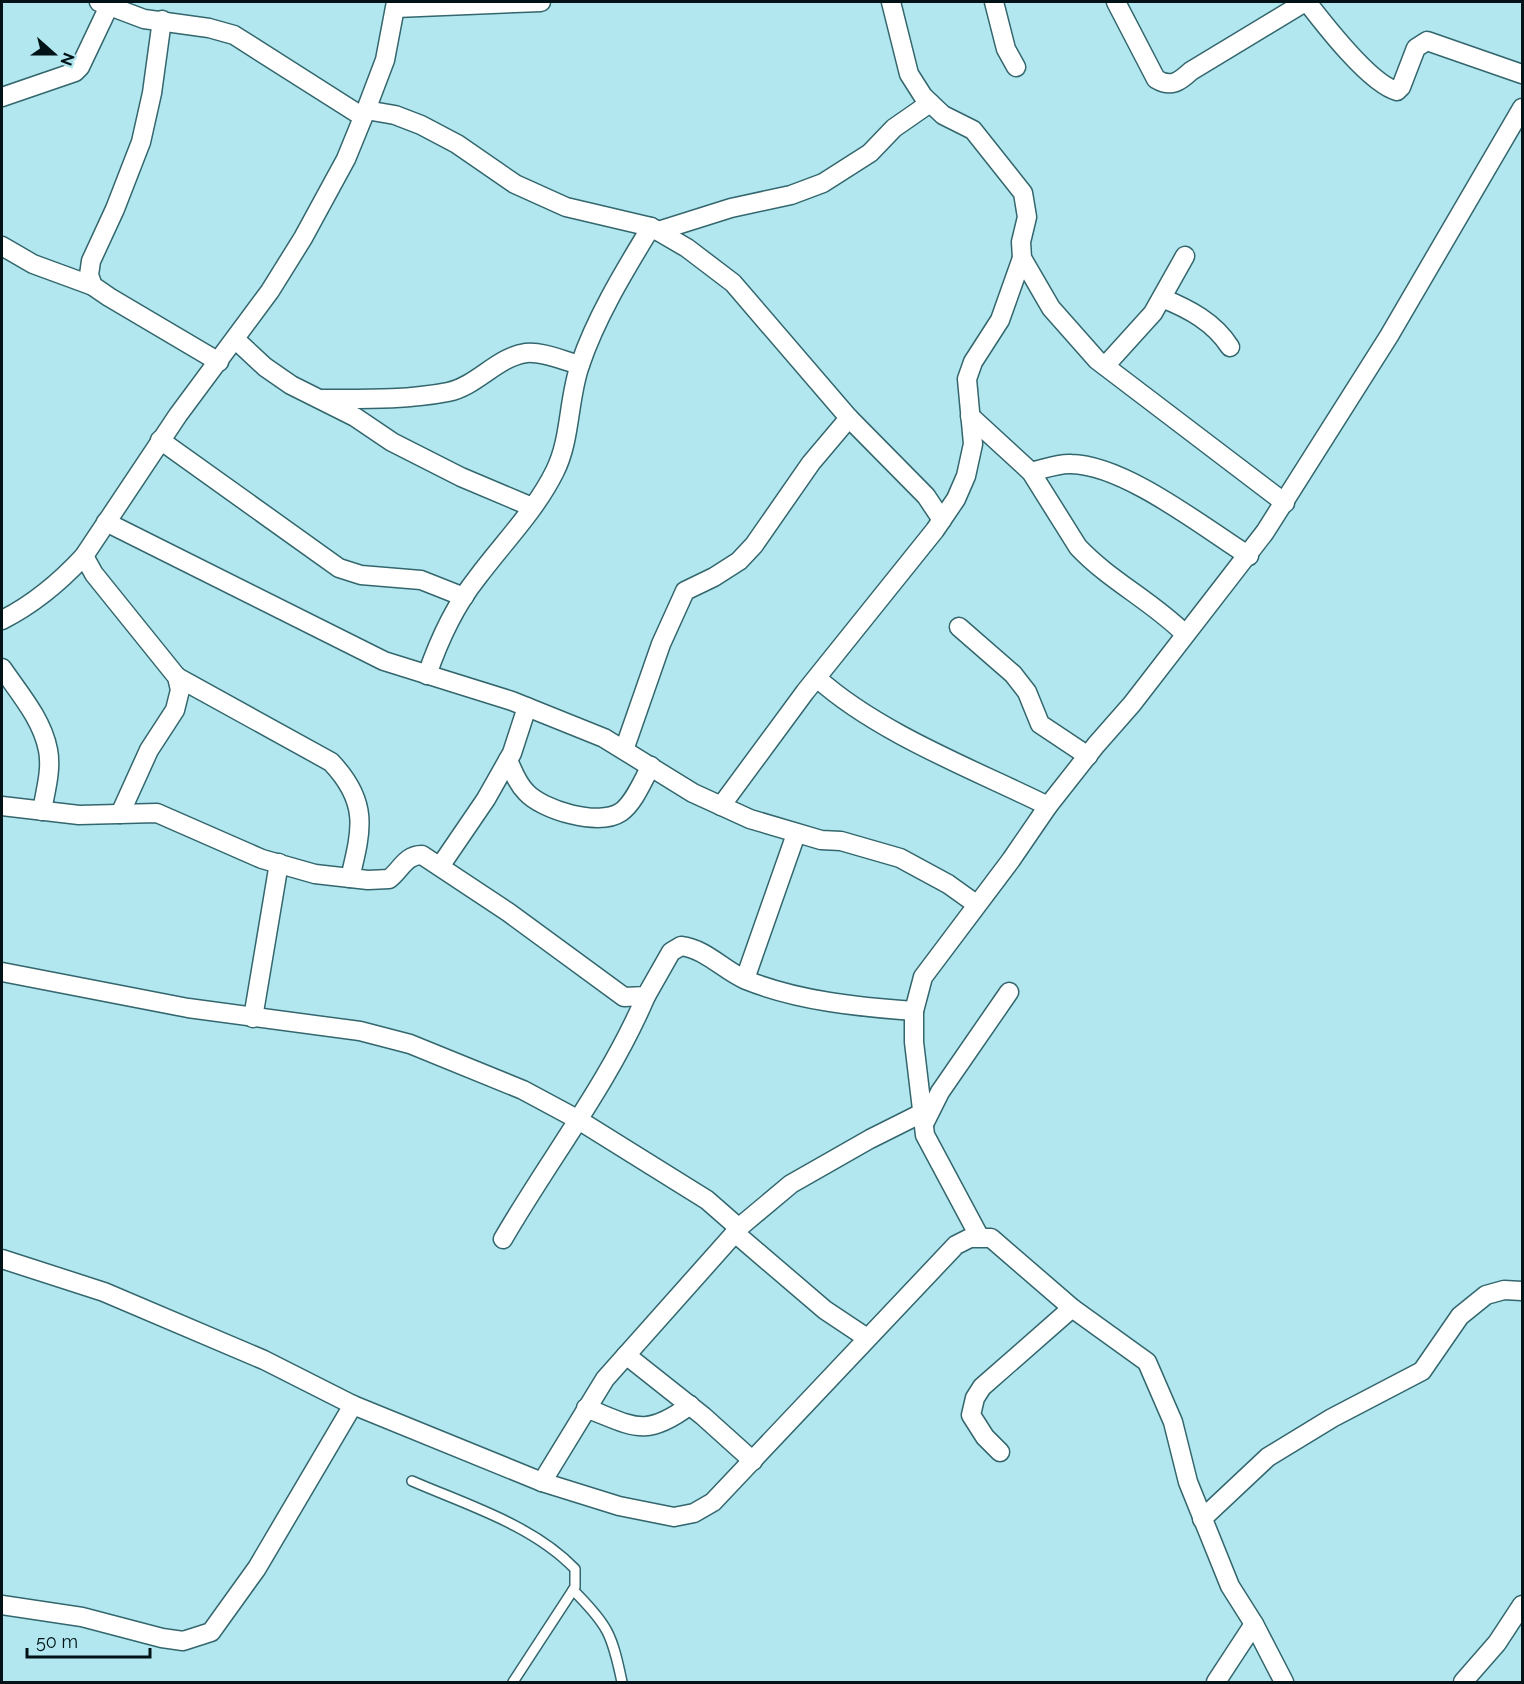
<svg xmlns="http://www.w3.org/2000/svg" width="1524" height="1684" font-family="Raleway,sans-serif">
	<style>
		.lines { fill: none; stroke-linecap: round; stroke-linejoin: round }
		.service-casing { stroke: #33666d; stroke-width: 12 }
		.minor-casing { stroke: #33666d; stroke-width: 21 }
		.service { stroke: #fff; stroke-width: 9 }
		.minor { stroke: #fff; stroke-width: 18 }
	</style>
	<rect width="100%" height="100%" fill="#b2e7ef"/>
	<g class="lines">
		<g class="service-casing">
			<g id="service">
				<path d="M412 1481C467 1505 533 1525 575 1569V1587L513 1682"/>
				<path d="M573 1590C608 1625 612 1634 622 1682"/>
			</g>
		</g>
		<g class="minor-casing">
			<g id="minor">
				<polyline points="99,2 144,19 209,28 234,35 363,117"/>
				<polyline points="891,2 909,74 923,96 943,115 973,130 1023,193 1027,217 1021,242 1022,258 1051,308 1097,360 1285,503"/>
				<polyline points="994,2 1006,49 1016,67"/>
				<path d="M1116 2 1156 79C1171 88 1179 82 1191 71L1305 2"/>
				<path d="M1307 2C1324 24 1370 84 1397 91L1401 87 1416 48 1427 41 1522 74"/>
				<polyline points="396,8 541,2"/>
				<polyline points="162,20 152,93 141,142 115,209 91,261 89,275 93,286 109,297 219,362"/>
				<polyline points="2,97 75,72 80,67 109,6"/>
				<polyline points="366,110 395,115 421,125 457,144 515,184 566,207 651,227 687,248 733,283 849,418 926,496 942,520"/>
				<polyline points="658,231 731,208 791,195 823,183 870,153 894,128 930,103"/>
				<polyline points="2,246 33,264 93,286"/>
				<path d="M1162 298C1189 309 1214 322 1230 347"/>
				<polyline points="236,340 265,367 291,385 355,417 392,442 461,477 532,507"/>
				<polyline points="1105,366 1153,313 1185,256"/>
				<path d="M323 399C364 399 407 400 448 392 477 386 497 357 526 353 542 351 564 361 580 365"/>
				<path d="M970 416 1031 472 1078 547C1110 581 1152 601 1185 634"/>
				<polyline points="160,440 339,568 361,575 421,580 464,597"/>
				<path d="M1031 472C1044 469 1059 463 1071 464 1125 465 1203 527 1249 556"/>
				<polyline points="106,522 384,661 512,701 604,738 693,793 750,819 821,840 841,841 900,858 948,884 976,904"/>
				<polyline points="84,556 94,574 177,677 180,690 175,710 149,750 120,814"/>
				<path d="M2 620C34 604 60 582 84 556L178 415 270 291 303 238 346 159 366 110 385 60 396 2"/>
				<polyline points="959,627 1013,674 1027,692 1040,724 1088,756"/>
				<path d="M2 668C19 693 42 719 48 750 52 770 45 792 42 811"/>
				<path d="M427 675C439 640 454 607 477 578 503 543 536 510 555 471 571 439 568 399 580 365 596 317 625 270 651 227"/>
				<path d="M177 677 331 762C369 802 362 829 350 878"/>
				<path d="M817 678C878 733 975 770 1048 806"/>
				<polyline points="624,750 661,644 685,591 714,577 739,561 754,545 811,463 849,418"/>
				<path d="M508 760C513 771 517 783 526 792 542 810 599 827 621 812 634 803 643 780 651 766"/>
				<path d="M2 806 79 815 157 813 262 859 315 874 368 880 389 879C401 870 405 855 422 855L508 912 624 997 646 996 671 952 681 946C706 949 723 970 746 980 798 1001 859 1007 914 1011"/>
				<polyline points="721,806 805,692 935,530 956,499 966,476 973,444 967,379 973,362 1000,320 1022,258"/>
				<polyline points="441,865 486,799 512,753 527,707"/>
				<polyline points="2,972 188,1008 360,1031 410,1044 523,1090 577,1119 707,1200 739,1228"/>
				<polyline points="745,979 796,834"/>
				<polyline points="253,1018 279,863"/>
				<polyline points="924,1124 940,1092 1009,992"/>
				<polyline points="735,1233 825,1310 867,1338"/>
				<polyline points="979,1236 925,1135 914,1042 914,1011 923,977 1011,860 1048,806 1096,745 1132,704 1265,532 1389,336 1522,108"/>
				<path d="M503 1239C550 1158 609 1083 646 996"/>
				<polyline points="2,1259 104,1292 264,1360 353,1405 542,1482 619,1506 674,1517 694,1513 713,1502 956,1245 970,1238 991,1238 1072,1308 1147,1362 1173,1422 1188,1482 1230,1586 1254,1624 1284,1682"/>
				<polyline points="626,1355 703,1416 753,1461"/>
				<path d="M586 1408C633 1426 645 1439 690 1405"/>
				<polyline points="1000,1452 985,1437 971,1415 975,1398 982,1387 1072,1308"/>
				<polyline points="542,1482 605,1379 742,1225 791,1184 870,1139 922,1113"/>
				<polyline points="1202,1519 1268,1457 1332,1418 1422,1371 1460,1316 1486,1295 1504,1290 1522,1291"/>
				<polyline points="2,1605 82,1617 162,1638 183,1641 211,1632 257,1568 353,1405"/>
				<polyline points="1216,1682 1254,1624"/>
				<polyline points="1463,1682 1497,1643 1522,1605"/>
			</g>
		</g>
		<use href="#service" class="service"/>
		<use href="#minor" class="minor"/>
	</g>
	<rect width="1524" height="1684" fill="none" stroke="#011316" stroke-width="6"/>
	<g transform="translate(54 54) rotate(111)" stroke="#b2e7ef" stroke-width="4.5" paint-order="stroke">
	<path d="M0-4.5L10 22L0 15L-10 22Z" fill="#011316"/>
	<text y="-9" font-size="16" font-weight="bold" text-anchor="middle" fill="#011316">N</text>
	</g>
	<path d="M27 1648v9h123v-9" fill="none" stroke="#011316" stroke-width="3"/>
	<text x="36" y="1648" font-size="18" fill="#011316" stroke="#b2e7ef" stroke-width="4.5" paint-order="stroke">50 m</text>
</svg>
